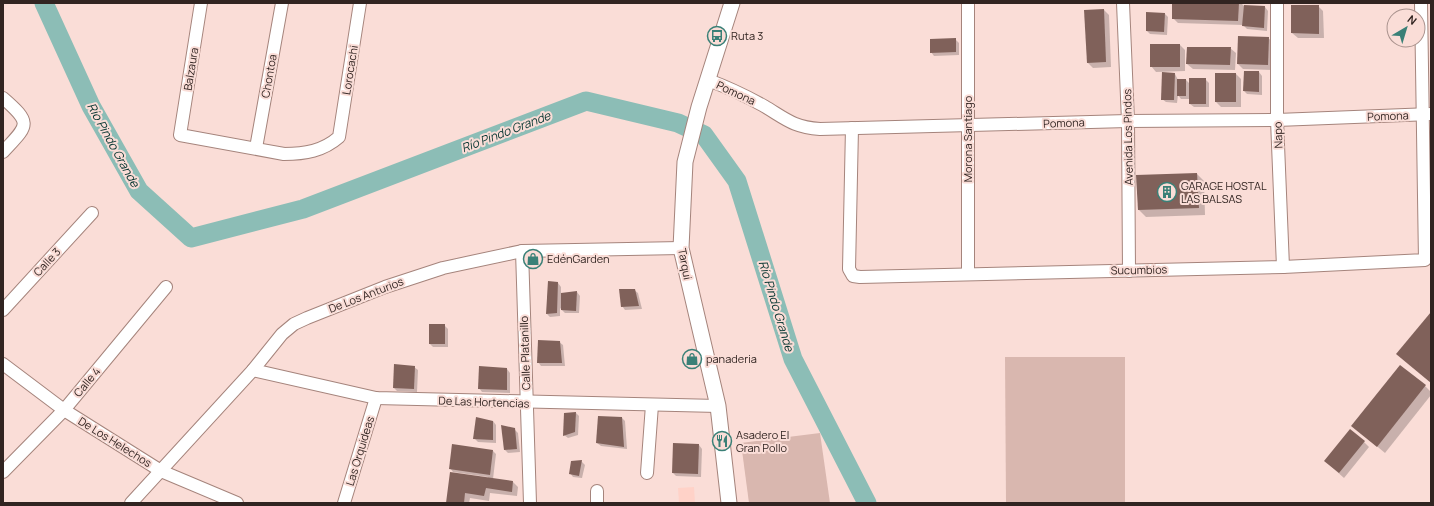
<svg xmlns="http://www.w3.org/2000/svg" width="1434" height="506" font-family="Manrope,sans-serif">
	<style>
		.built { fill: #ffd2c8 }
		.green { fill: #d9b7af }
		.shadow { fill: #0003 }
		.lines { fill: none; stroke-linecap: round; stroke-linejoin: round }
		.river { stroke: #8cbdb6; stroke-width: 19 }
		.building { fill: #80615a }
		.minor-casing { stroke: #a5847c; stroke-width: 14 }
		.tertiary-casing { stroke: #a5847c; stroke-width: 17 }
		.minor { stroke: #fff; stroke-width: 12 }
		.tertiary { stroke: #fff; stroke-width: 15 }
		.labels { text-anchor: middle; stroke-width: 4; stroke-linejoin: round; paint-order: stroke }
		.poi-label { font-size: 11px; fill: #312421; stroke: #faddd7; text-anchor: start }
		.street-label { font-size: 11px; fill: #312421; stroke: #faddd7 }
		.water-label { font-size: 12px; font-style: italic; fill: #053530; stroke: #faddd7 }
	</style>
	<rect width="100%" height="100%" fill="#faddd7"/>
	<polygon class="built" points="694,487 695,503 679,503 678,488"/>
	<g class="green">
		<polygon points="1005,357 1125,357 1125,503 1006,503"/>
		<polygon points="820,433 830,503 749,503 741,443"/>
	</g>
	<g class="shadow">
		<polygon points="1173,3 1241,3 1244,6 1265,7 1268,11 1267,31 1247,29 1243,25 1178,23 1173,18"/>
		<polygon points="1318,6 1323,11 1324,38 1298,38 1292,33"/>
		<polygon points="1104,10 1109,15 1111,67 1093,68 1088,63"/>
		<polygon points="1165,14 1168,17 1167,35 1150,34 1147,31"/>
		<polygon points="1268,38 1274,43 1273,70 1243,69 1238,64"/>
		<polygon points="955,39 959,43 959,55 934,56 931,52"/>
		<polygon points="1180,45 1185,50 1185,71 1156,72 1151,66"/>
		<polygon points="1230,48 1236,53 1235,70 1193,69 1187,64"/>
		<polygon points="1259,72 1262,76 1262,95 1247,94 1244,91"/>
		<polygon points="1175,74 1178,80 1186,80 1190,84 1205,79 1209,83 1209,107 1194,107 1190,104 1190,99 1181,99 1178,95 1177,103 1166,102 1162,99"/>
		<polygon points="1236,74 1241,79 1241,107 1221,107 1216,102"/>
		<polygon points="1197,174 1204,181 1205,215 1146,217 1139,210"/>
		<polygon points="549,282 558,283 561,287 561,294 577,292 580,296 579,313 565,313 560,308 560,316 550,317 547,314"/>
		<polygon points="634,290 638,293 642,309 625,310 622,306"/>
		<polygon points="444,325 448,329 448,347 433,347 430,344"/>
		<polygon points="559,342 563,345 565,366 541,366 538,362"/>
		<polygon points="1400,366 1425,386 1431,392 1431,395 1385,453 1353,426"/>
		<polygon points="414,367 418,370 417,392 397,391 394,388"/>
		<polygon points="507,369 510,373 510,393 482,392 479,388"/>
		<polygon points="576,413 579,416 578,435 568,438 564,435"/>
		<polygon points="622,418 625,421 627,449 601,446 597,443"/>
		<polygon points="493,421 496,425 496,443 478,442 474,438"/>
		<polygon points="514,429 518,433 520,452 508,453 505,450"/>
		<polygon points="1364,442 1369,447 1344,478 1325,461"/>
		<polygon points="453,445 493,451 496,454 493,479 513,482 518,487 517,496 490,493 489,501 470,498 469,503 447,503 487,479 488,477 453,472 450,468"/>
		<polygon points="699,445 702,449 701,477 676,476 673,473"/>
		<polygon points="581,461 585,465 582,478 573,477 570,473"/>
	</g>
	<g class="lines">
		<polyline class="river" points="44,3 91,106 139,191 191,238 303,209 586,101 678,123 704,135 737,181 793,359 867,503"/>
	</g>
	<g class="building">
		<polygon points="1172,3 1239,3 1238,21 1172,19"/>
		<polygon points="1244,5 1265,6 1264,28 1242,26"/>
		<polygon points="1291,5 1319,5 1319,34 1291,33"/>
		<polygon points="1104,9 1106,62 1087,63 1084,10"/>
		<polygon points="1146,12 1165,13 1164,32 1146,31"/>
		<polygon points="1238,36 1269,37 1268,65 1237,64"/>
		<polygon points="956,38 956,52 930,53 930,39"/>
		<rect x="1150" y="44" width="30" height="23"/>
		<polygon points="1187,47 1231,47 1230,65 1186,64"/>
		<polygon points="1244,71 1259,71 1259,92 1243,91"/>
		<polygon points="1162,72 1175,73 1174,100 1161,100"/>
		<rect x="1215" y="73" width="21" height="29"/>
		<rect x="1189" y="78" width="17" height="26"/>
		<rect x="1177" y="79" width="9" height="17"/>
		<polygon points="1197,173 1199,208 1138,210 1136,175"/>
		<polygon points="548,281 558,282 557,313 546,314"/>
		<polygon points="619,289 635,289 639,306 621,307"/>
		<polygon points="577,291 576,311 561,310 561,293"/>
		<polygon points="1431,312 1431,383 1396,354"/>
		<rect x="429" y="324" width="16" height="20"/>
		<polygon points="538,340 560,341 562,363 537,363"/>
		<polygon points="394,364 415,366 414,389 393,388"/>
		<polygon points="1400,365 1426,385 1377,447 1351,426"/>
		<polygon points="479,366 507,368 507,390 478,389"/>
		<polygon points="576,412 575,432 563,436 564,413"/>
		<polygon points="598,416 622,417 624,447 596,443"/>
		<polygon points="476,417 493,421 493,440 473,439"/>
		<polygon points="501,425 515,428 517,449 504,450"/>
		<polygon points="1350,429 1365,441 1339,473 1324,461"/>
		<polygon points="673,443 699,444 698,474 672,473"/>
		<polygon points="452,444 493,450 490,475 449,469"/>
		<polygon points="582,460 579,476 569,474 571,461"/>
		<polygon points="450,472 513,481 512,492 486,488 484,496 465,493 464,503 446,503"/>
	</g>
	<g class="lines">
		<g class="minor-casing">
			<g id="minor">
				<path d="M201 3 180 135 284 154C305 154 323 151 339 137L360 3"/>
				<polyline points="1123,3 1128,121 1129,271"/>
				<polyline points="1277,3 1277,120 1283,267"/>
				<path d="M708 80C727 87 746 96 764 106 786 119 793 127 820 129L1128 121 1277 120 1431 114"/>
				<path d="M3 98C33 124 28 125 3 152"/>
				<polyline points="852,128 849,269 853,276 860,277 1283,267 1425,260 1421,3"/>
				<polyline points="256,148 282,3"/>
				<polyline points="522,251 530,503"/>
				<polyline points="968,274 968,3"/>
				<polyline points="3,310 92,213"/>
				<polyline points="3,364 64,410 161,471 237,503"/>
				<polyline points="253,370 376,398 718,406"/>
				<polyline points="3,472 64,410 166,287"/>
				<polyline points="647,473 652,405"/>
				<polyline points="597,491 597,503"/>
				<polyline points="131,503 253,370 282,334 294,324 307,318 385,287 443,268 522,251 681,248"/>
				<polyline points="344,503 376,398"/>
			</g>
		</g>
		<g class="tertiary-casing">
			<polyline id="tertiary" points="729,503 718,406 681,248 685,162 699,107 732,3"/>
		</g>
		<use href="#minor" class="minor"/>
		<use href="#tertiary" class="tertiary"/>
	</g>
	<defs>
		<g id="bus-ring" transform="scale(1)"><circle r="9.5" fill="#faddd7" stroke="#3a8077" stroke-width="1.5"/><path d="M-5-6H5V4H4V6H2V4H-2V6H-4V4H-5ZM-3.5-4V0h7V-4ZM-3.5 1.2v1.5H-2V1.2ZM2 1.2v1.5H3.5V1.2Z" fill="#3a8077"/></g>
		<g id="building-ring" transform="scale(1)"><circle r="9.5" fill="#faddd7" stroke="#3a8077" stroke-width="1.5"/><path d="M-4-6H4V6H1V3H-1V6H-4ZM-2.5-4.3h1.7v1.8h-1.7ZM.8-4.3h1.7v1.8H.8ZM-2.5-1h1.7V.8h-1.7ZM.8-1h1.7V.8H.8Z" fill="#3a8077"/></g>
		<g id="shop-ring" transform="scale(1)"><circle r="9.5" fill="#faddd7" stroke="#3a8077" stroke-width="1.5"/><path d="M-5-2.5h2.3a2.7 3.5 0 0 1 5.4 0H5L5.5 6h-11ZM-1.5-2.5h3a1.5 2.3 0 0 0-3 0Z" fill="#3a8077"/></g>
		<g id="restaurant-ring" transform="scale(1)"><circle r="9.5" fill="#faddd7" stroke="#3a8077" stroke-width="1.5"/><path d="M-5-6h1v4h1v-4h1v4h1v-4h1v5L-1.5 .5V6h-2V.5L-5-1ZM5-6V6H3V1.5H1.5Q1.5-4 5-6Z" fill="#3a8077"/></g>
	</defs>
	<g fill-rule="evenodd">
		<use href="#bus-ring" x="717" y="36"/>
		<use href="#building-ring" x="1167" y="192"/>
		<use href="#shop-ring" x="533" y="259"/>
		<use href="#shop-ring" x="692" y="359"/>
		<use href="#restaurant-ring" x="722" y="441"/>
	</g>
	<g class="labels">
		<g class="poi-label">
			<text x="731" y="40">Ruta 3</text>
			<text x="1181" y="190">GARAGE HOSTAL<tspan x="1181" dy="13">LAS BALSAS</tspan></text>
			<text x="547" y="263">EdénGarden</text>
			<text x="706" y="363">panaderia</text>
			<text x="736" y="439">Asadero El<tspan x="736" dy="13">Gran Pollo</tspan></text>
		</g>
		<g class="street-label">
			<text transform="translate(191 69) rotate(-81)" y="4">Balzaura</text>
			<text transform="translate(350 70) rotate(-81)" y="4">Lorocachi</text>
			<text transform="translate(269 76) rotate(-80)" y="4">Chontoa</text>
			<text transform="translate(736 93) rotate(25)" y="4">Pomona</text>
			<text transform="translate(1388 116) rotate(-2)" y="4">Pomona</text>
			<text transform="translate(1064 123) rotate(-2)" y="4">Pomona</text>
			<text transform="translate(1278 135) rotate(-92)" y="4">Napo</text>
			<text transform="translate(1128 137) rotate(-91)" y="4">Avenida Los Pindos</text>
			<text transform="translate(968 139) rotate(-90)" y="4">Morona Santiago</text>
			<text transform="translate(47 262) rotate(-47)" y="4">Calle 3</text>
			<text transform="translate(685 264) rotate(79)" y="4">Tarqui</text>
			<text transform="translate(1139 270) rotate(-1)" y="4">Sucumbios</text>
			<text transform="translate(366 295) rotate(-21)" y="4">De Los Anturios</text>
			<text transform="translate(525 353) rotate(-92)" y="4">Calle Platanillo</text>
			<text transform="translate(87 382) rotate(-50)" y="4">Calle 4</text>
			<text transform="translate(484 402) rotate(2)" y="4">De Las Hortencias</text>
			<text transform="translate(115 442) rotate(32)" y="4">De Los Helechos</text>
			<text transform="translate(360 451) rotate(-73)" y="4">Las Orquideas</text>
		</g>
		<g class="water-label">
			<text transform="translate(506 132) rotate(-21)" y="4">Río Pindo Grande</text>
			<text transform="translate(113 145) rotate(61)" y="4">Río Pindo Grande</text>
			<text transform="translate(776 306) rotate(73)" y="4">Río Pindo Grande</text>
		</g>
	</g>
	<rect width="1434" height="506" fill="none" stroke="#312421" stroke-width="8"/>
	<g transform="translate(1406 28) rotate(38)"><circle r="19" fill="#faddd7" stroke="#aa938e"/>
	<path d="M0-3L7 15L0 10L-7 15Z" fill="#3a8077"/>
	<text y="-6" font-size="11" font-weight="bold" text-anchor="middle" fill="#312421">N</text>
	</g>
</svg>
